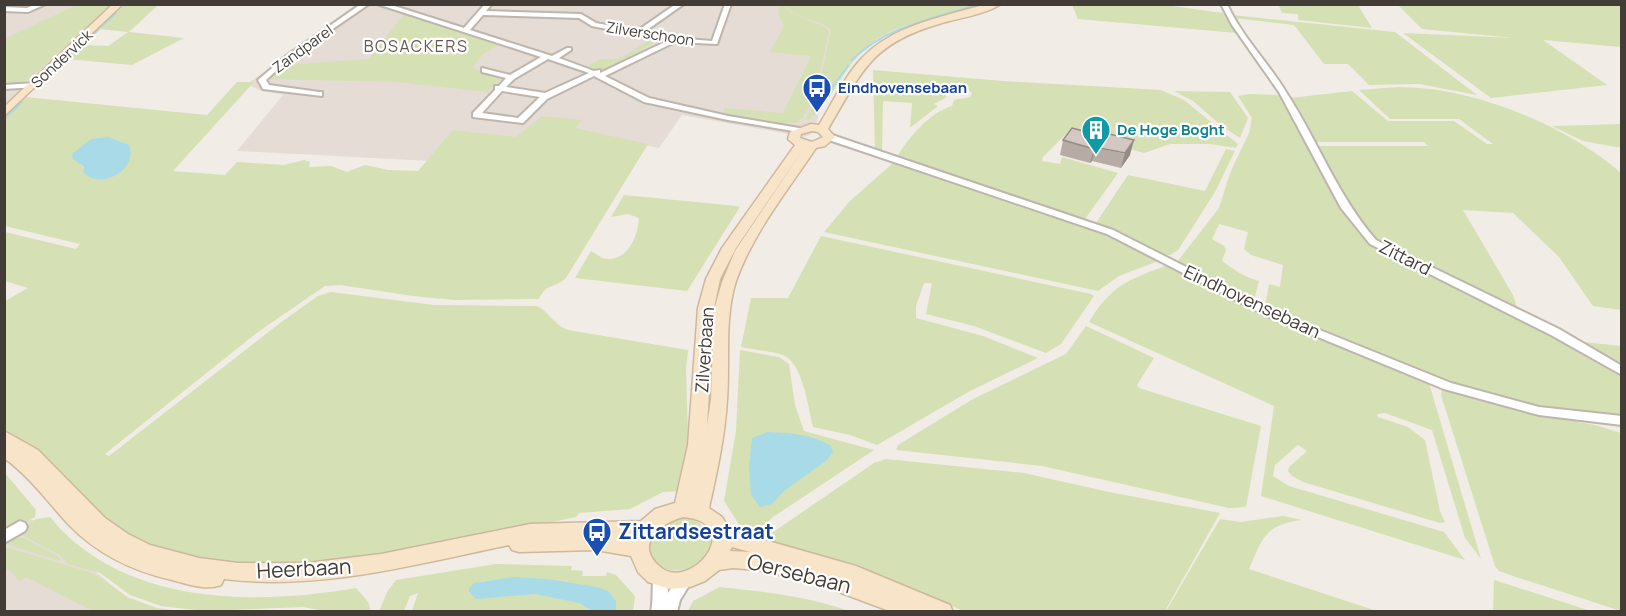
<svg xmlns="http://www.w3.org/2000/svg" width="1626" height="616" font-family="Manrope,sans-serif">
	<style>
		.residential { fill: #e4dcd5 }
		.green { fill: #d5e1b4; fill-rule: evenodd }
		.water { fill: #a9dae7 }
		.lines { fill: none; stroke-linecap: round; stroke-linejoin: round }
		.stream { stroke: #a9dae7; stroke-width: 2 }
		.street-casing { stroke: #beb5ad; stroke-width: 4 }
		.secondary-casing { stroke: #ceb89d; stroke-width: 3 }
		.street { fill: #fff; fill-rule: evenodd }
		.secondary { fill: #f8e4c9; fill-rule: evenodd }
		.wall { fill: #b6aca5 }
		.shaded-wall { fill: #948c86 }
		.building { fill: #d4c8c0; stroke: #948c86; stroke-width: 1.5 }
		.labels { text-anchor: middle; stroke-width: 4.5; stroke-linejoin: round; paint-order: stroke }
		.far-street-label { font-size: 15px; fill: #433c36; stroke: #fff }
		.far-transit-label { font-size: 15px; font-weight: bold; fill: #164399; stroke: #fff; text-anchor: start }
		.far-culture-label { font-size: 15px; font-weight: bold; fill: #0d838f; stroke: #fff; text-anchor: start }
		.far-neighbourhood-label { font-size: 16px; letter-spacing: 1.5px; fill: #64584f; stroke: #fff }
		.street-label { font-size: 18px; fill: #433c36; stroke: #fff }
		.near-transit-label { font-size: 21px; font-weight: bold; fill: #164399; stroke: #fff; text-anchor: start }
		.near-street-label { font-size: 21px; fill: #433c36; stroke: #fff }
	</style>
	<rect width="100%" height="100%" fill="#f1ece6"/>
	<g class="residential">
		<polygon points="794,4 841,27 814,132 805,137 682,115 659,148 569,130 521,143 432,161 237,151 283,95 259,90 247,84 359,5"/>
		<polygon points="5,5 115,5 92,22 5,106"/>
		<polygon points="4,512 33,520 139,608 147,611 5,611"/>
	</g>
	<g class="green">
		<polygon points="125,4 158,5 129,32 184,38 132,65 66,59 81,45 108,46 128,32 99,29"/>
		<polygon points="1158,4 1223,13 1237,33 1078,19 1072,5"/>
		<polygon points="77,5 111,5 28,80 5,85 4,39"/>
		<polygon points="780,5 784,5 790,12 825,27 829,31 813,102 803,117 796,123 774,123 723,114 725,108 783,113 811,56 770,52 784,26 778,13"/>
		<path d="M786 5H983C944 17 896 20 865 49 849 63 838 85 826 102H824L808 121 806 118 816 102 831 30C820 18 793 20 786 5Z"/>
		<polygon points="1261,5 1358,5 1372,28 1298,20 1298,14 1282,13 1279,6"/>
		<polygon points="1398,5 1621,5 1621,47 1543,40 1607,85 1491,98 1403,33 1514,38 1422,29"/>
		<polygon points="404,14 498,45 483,54 472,68 502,77 487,92 397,82 266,79 284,65 369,59"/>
		<polygon points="1232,15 1395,32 1477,95 1419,84 1369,85 1348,64 1324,64 1294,25 1234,18"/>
		<polygon points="651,39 657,41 602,72 586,67 601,59 619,59"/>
		<path d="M873 70 1003 81 1161 90 1184 100 1238 144 1236 148 1209 144H1170L1144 153 1068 132 1043 157 1042 161 1060 164 1062 157 1118 173 1085 219 898 159 897 157C909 137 929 113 952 106L954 100 970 97 972 93C966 87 955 87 947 89L944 94 947 97 934 104 938 106 910 128 912 103 883 101 882 154 875 152Z"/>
		<path d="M237 82H254L173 171 225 175 237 162 284 165 304 160 310 162 309 167 331 166 347 172 365 165 388 170 418 171 453 130 516 137 542 116 582 120 575 128 648 144 566 278C556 288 547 282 539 299L454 300 413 296 340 285 325 286 258 332 105 454 109 456 280 323 318 296 331 292 434 305 537 306C549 312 554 325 568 330L688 350 686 370 688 436 680 491 663 492 630 509 579 513 576 517 362 563 233 568 147 546 101 522 37 453 5 431V301L28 288 5 281V232L76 249 80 244 5 226V116L25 97 207 115ZM84 147 113 176 95 179 78 162 72 154Z"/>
		<path d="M1399 87C1473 87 1566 125 1621 173V310L1593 306 1559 257 1513 213 1463 210 1513 295 1518 310 1373 237 1357 217 1316 146H1428L1424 142H1313L1290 98 1352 91 1388 121H1454L1487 144H1493L1459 119H1390L1359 90Z"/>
		<polygon points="1174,91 1230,92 1248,118 1240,138 1223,127 1193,101"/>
		<path d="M1250 94 1278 95 1351 220 1366 240 1391 257 1524 321 1621 377V420C1563 412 1507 402 1451 385 1386 366 1326 333 1265 306L1269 284 1280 287 1283 265 1251 255 1244 249 1248 232 1219 224 1212 239 1224 246 1226 250 1222 261C1233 269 1246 278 1259 281L1254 301 1177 262 1219 208 1230 173 1249 133 1252 118 1238 96Z"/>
		<polygon points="1621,124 1621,147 1616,147 1583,141 1552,126"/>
		<polygon points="1226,149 1235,151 1215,192 1178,250 1170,255 1162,255 1096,223 1128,175 1205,191"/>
		<polygon points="893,163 1094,229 1118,239 1158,261 1119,276 1098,291 824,232 850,201"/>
		<path d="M624 195 737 206 740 207 687 291 575 278 591 251C597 254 601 259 607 259 629 260 638 235 639 218L628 214 611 217Z"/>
		<path d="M821 236 1091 294 1094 296 1061 344 1046 353 974 326 926 314 932 283H924L916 306V318L983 336 1038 358 970 391 877 445 850 435 813 427C808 407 803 363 783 355 771 351 754 350 741 347L751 298H788Z"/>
		<path d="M1165 266 1349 350 1429 383 1481 559 1465 538 1432 430 1385 413 1377 414 1378 417 1408 427 1425 440 1440 511 1445 522 1440 523 1303 482 1292 476 1288 471 1289 467 1307 451 1298 445 1275 465 1273 476 1289 486 1444 532 1465 560 1261 496 1274 406 1089 322C1112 285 1126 281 1165 266Z"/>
		<polygon points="1086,326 1154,358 1137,385 1139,388 1261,426 1246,507 1229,508 1042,466 896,450 898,445 973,399 1066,354"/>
		<polygon points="1575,341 1621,346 1621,368"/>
		<polygon points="740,350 779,357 789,364 795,405 804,431 874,450 773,517 743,543 738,523 724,501 736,431"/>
		<polygon points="1442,388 1540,415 1595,425 1621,433 1621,611 1516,577 1499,571 1495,566 1441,395"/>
		<polygon points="886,459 1024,473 1109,492 1220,513 1165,611 963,611 928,595 760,541 874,463"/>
		<polygon points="5,473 36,510 35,517 5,534"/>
		<path d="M1283 516 1302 520C1265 525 1263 537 1249 569L1377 611H1166L1220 519 1241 522Z"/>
		<path d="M50 517C122 605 252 606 356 588L368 602 371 611H325L303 607 204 611 161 606 130 595 100 573 68 564 60 555 31 540 23 536H9L36 519Z"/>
		<path d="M686 517C702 522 720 534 708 553 703 561 695 567 686 569 639 580 637 519 686 517Z"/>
		<polygon points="6,538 23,538 58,556 61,561 5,544"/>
		<polygon points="5,547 89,572 103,579 127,597 157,608 180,611 93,611 26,577 20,581 5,567"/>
		<path d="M496 564 572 566 571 570 583 571 582 576H606L607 572 616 575 635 596 633 611H616V601C575 584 540 574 495 580 486 581 477 581 469 588V592C488 601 494 596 515 594 539 593 573 595 592 611H412L418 593 410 596 404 611 379 612 387 592 396 580Z"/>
		<polygon points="1494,580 1591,611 1493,611"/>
		<path d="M720 587C766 592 805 596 849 611H688L693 601Z"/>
	</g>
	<g class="water">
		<path d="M108 137 129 145C139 170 100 191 83 172L84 167 73 159 72 154 91 139Z"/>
		<path d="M768 432C790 433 812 434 831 446L833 452 827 460 784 491 772 504 760 507 751 495 749 467 752 438Z"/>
		<polygon points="514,577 548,579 597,587 608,591 616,601 616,611 592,611 579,603 535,594 476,599 469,592 469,588 474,583"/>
	</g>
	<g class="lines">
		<g class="stream">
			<polyline points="993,8 1003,4"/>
			<polyline points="101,27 116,13"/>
			<polyline points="92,36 99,29"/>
			<polyline points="86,41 91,37"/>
			<path d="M852 60C888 25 933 19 979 4"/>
			<polyline points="825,97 848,66"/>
			<polyline points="4,119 22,102"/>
		</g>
		<g class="street-casing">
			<g id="street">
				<polygon points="36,4 46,4 28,12 4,11 4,7 27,8"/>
				<polygon points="361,4 369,4 289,59 266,80 269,85 319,92 322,92 322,96 263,89 258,80 285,57"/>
				<path d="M377 4H388L464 28 485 4H492L486 11 581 14 596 23 637 31 676 4H684L644 32 674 38 712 41 725 4H731L717 44 675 42 605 76 649 98 728 116 799 128 803 130 799 132 728 120 644 102 594 76 547 99 523 123 473 117V113L495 90V86H499L506 78 482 72V68L510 75 541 57ZM483 15 579 18 592 26 667 41 600 73V70L594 71 559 58 571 50V48H567L552 56 470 30ZM548 59 589 73 545 93 506 87 514 79ZM502 91 540 97 518 118 482 113Z"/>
				<path d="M1221 4H1227C1242 37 1268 62 1286 92 1318 141 1337 195 1376 240L1559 329 1622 366V375L1551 335 1370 244 1341 208 1279 92 1232 25Z"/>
				<polygon points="35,83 38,83 38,87 4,89 4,85"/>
				<polygon points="826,135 832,135 1113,230 1275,312 1451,383 1539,407 1622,416 1622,425 1539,415 1444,389 1267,316 1107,234 826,139"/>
				<polygon points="20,521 25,523 27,527 25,531 4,543 4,530"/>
				<path d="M660 571 665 573 667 577 668 593C674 585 679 570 691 575L693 579 680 600 677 612H651C654 599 651 582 655 573Z"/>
			</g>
		</g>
		<g class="secondary-casing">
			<g id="secondary">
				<polygon points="113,4 123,4 4,116 4,107"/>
				<path d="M986 4H1001C984 15 958 18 939 24 870 44 862 72 828 129L835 137 825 146 816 148C788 190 753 233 736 281 724 319 730 360 727 400 725 436 717 472 709 508L722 517 730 530 856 566 950 605 953 612H892L815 583 757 570 733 568 719 570 705 581 690 587 670 589 648 582 638 572 631 556 596 550 519 552 512 550 509 545C417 564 320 591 224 579L221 585C207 591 187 584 172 580 132 571 97 554 68 524 47 501 29 476 4 458V431L38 450 105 518 128 534 150 545 199 558 238 563H307L381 554 530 524 641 521 655 509 675 503 688 445 698 308 706 279 722 248 795 145 788 139 790 132 811 124 819 125C832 104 844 77 861 59 892 25 943 17 986 4ZM812 131 818 132 823 137 812 142 800 138 801 134ZM804 148 735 251 722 282 714 310 711 399 707 426 714 308 720 279 736 248ZM683 517C748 523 690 594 659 566 634 544 661 523 683 517ZM617 537H632L631 539ZM732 547 750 552 730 551Z"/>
			</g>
		</g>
		<use href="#street" class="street"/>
		<use href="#secondary" class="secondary"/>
	</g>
	<polygon class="wall" points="1063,140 1130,155 1121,168 1092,161 1090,163 1060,155"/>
	<g class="shaded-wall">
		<polygon points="1134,140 1130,155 1121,168 1125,153"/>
		<polygon points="1095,147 1092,161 1090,163 1094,149"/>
	</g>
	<polygon class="building" points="1072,128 1087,132 1089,129 1134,140 1125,153 1095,147 1094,149 1063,140"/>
	<defs>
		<g id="bus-pin" transform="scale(1.5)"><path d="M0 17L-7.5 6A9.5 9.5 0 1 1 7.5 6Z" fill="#1a4fb4" stroke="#fff"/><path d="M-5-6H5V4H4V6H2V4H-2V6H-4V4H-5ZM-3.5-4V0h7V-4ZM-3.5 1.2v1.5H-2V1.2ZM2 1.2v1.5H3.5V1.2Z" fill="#fff"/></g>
		<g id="building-pin" transform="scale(1.5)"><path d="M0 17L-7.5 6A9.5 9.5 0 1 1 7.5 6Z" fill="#0f9aa8" stroke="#fff"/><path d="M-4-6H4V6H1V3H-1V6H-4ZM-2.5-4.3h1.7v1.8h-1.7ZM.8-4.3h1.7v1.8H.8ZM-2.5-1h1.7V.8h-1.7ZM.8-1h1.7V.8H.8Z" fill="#fff"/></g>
	</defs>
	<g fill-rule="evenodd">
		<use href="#bus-pin" x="817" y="88"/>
		<use href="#building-pin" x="1096" y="130"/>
		<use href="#bus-pin" x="597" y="532"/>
	</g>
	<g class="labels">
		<g class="far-street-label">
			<text transform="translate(650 34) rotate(9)" y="5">Zilverschoon</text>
			<text transform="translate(303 49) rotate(-36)" y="5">Zandparel</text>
			<text transform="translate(62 59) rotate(-43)" y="5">Sondervick</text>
		</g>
		<g class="far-transit-label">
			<text x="838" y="93">Eindhovensebaan</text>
		</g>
		<g class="far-culture-label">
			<text x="1117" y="135">De Hoge Boght</text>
		</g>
		<g class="far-neighbourhood-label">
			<text x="416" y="52">BOSACKERS</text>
		</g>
		<g class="street-label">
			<text transform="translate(1405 258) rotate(27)" y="6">Zittard</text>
			<text transform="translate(1252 302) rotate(25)" y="6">Eindhovensebaan</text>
			<text transform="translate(705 350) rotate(-86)" y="6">Zilverbaan</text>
		</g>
		<g class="near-transit-label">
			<text x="618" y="539">Zittardsestraat</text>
		</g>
		<g class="near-street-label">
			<text transform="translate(304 569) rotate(-3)" y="7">Heerbaan</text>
			<text transform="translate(799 574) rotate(14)" y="7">Oersebaan</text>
		</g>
	</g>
	<rect width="1626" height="616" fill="none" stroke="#433c36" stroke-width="12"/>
</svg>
